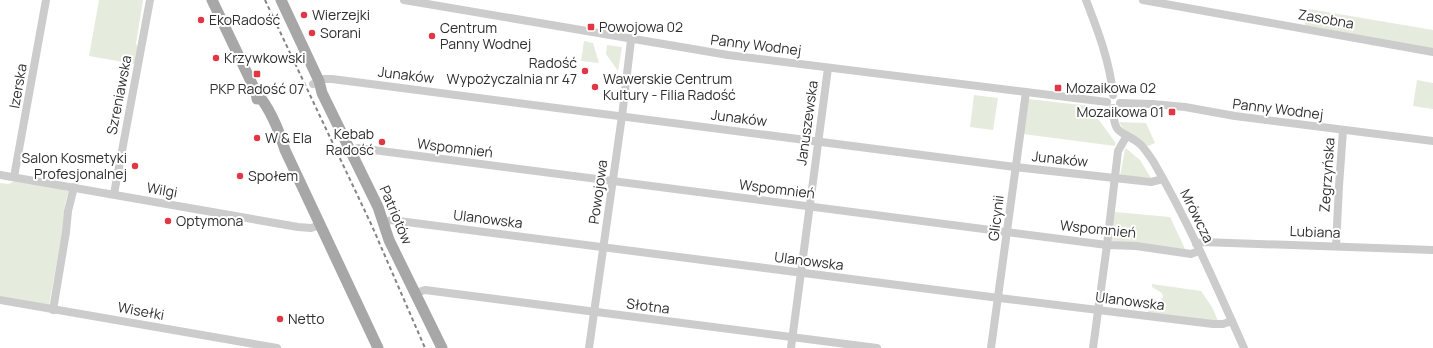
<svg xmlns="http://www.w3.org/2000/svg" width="1433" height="348" font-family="Manrope,sans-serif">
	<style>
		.green { fill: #e5ecdd }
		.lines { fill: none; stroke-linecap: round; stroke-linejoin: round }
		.minor { stroke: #ccc; stroke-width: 8 }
		.major { stroke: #a7a7a7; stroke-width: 11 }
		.rail { stroke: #848484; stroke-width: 2; stroke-dasharray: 4 3; stroke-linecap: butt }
		.poi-dot { fill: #e13643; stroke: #fff; stroke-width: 1.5 }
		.labels { text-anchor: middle; stroke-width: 4; stroke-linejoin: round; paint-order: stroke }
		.poi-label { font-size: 14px; fill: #2f2f2f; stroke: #fff; text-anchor: start }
		.street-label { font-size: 14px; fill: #2f2f2f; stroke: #fff }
	</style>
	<rect width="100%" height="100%" fill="#fff"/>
	<g class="green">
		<polygon points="99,0 143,0 136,44 138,47 135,64 89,56"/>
		<polygon points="1309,9 1433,30 1433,49 1305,25"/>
		<polygon points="584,41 593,43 599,63 581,61"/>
		<polygon points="607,45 622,47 618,71 606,54"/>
		<polygon points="1417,80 1433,83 1433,109 1413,106"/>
		<polygon points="974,95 998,98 993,130 970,127"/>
		<polygon points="1028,99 1090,106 1091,109 1115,142 1115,146 1023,134"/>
		<polygon points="1119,122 1146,123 1155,143 1148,146 1145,145 1124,130"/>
		<polygon points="1125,149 1127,149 1140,160 1151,178 1120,176"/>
		<path d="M14 181 69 191C65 202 63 211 64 223L49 305 0 296V183L9 184Z"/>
		<polygon points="1115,212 1170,217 1186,251 1111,241"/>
		<polygon points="1152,284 1201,291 1212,307 1218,321 1148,313 1149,307 1160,303 1163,297 1162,293 1152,287"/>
	</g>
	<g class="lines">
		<g class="minor">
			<polyline points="404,0 728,55 1107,102"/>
			<path d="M1086 0C1098 31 1110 62 1113 95"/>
			<polyline points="1143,0 1433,52"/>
			<polyline points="313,84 323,79 332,79 1015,167 1151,182 1163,179"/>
			<polyline points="1120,103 1152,104 1185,107 1235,116 1433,141"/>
			<path d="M1113 108C1114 138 1122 129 1140 144 1145 149 1149 155 1153 161 1188 221 1216 285 1244 348"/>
			<polyline points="351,150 358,148 1107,245 1136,246 1191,254 1199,251"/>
			<polyline points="0,175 298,227 311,228 320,225"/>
			<polyline points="14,177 46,0"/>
			<polyline points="114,194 150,0"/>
			<polyline points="383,223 391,220 999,298 1213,324 1223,324 1232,321"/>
			<polyline points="1196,244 1202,242 1433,250"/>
			<polyline points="1336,246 1339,186 1343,130"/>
			<polyline points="416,293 425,290 877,348"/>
			<polyline points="0,300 277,348"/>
			<polyline points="53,310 66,232 68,211 74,187"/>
			<polyline points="589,348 622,116 631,40"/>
			<polyline points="791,348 828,68"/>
			<polyline points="991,348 1026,92"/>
			<polyline points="1093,348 1107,245 1118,151 1126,137"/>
		</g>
		<g class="major">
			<polyline points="212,0 256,92 257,99"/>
			<polyline points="281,0 319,81 322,93 378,207 389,240 442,348"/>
			<path d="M256 92C270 108 279 130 285 150L378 348"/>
		</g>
		<polyline class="rail" points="265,0 372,226 425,348"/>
	</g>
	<g class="poi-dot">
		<circle cx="304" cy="15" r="4"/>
		<circle cx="201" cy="20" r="4"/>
		<rect x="587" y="23" width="8" height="8" rx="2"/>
		<circle cx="312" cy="33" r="4"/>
		<circle cx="432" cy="36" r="4"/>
		<circle cx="216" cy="58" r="4"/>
		<circle cx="585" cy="71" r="4"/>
		<rect x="253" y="70" width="8" height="8" rx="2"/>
		<circle cx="595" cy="87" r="4"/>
		<rect x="1054" y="84" width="8" height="8" rx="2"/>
		<rect x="1168" y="108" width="8" height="8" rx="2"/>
		<circle cx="257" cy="138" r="4"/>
		<circle cx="382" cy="142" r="4"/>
		<circle cx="135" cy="166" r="4"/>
		<circle cx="240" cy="176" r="4"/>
		<circle cx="168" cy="221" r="4"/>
		<circle cx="280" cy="319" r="4"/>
	</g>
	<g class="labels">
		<g class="poi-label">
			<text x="312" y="20">Wierzejki</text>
			<text x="209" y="25">EkoRadość</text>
			<text x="599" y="32">Powojowa 02</text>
			<text x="440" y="33">Centrum<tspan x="440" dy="16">Panny Wodnej</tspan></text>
			<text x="320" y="38">Sorani</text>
			<text x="224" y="63">Krzywkowski</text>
			<text x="577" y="68" text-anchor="end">Radość<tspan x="577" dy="16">Wypożyczalnia nr 47</tspan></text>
			<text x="603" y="84">Wawerskie Centrum<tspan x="603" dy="16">Kultury - Filia Radość</tspan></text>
			<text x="1066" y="93">Mozaikowa 02</text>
			<text x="257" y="94" text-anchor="middle">PKP Radość 07</text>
			<text x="1164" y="117" text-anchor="end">Mozaikowa 01</text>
			<text x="374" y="139" text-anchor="end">Kebab<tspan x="374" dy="16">Radość</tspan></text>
			<text x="265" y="143">W &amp; Ela</text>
			<text x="127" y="163" text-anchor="end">Salon Kosmetyki<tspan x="127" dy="16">Profesjonalnej</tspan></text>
			<text x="248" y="181">Społem</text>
			<text x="176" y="226">Optymona</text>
			<text x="288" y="324">Netto</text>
		</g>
		<g class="street-label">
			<text transform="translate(1326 19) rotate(10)" y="5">Zasobna</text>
			<text transform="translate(756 45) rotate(7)" y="5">Panny Wodnej</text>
			<text transform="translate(406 75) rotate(7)" y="5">Junaków</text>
			<text transform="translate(18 86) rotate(-80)" y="5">Izerska</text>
			<text transform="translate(119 95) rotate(-79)" y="5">Szreniawska</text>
			<text transform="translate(1278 109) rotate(7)" y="5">Panny Wodnej</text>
			<text transform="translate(739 118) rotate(7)" y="5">Junaków</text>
			<text transform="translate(807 123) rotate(-82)" y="5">Januszewska</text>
			<text transform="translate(455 148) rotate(7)" y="5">Wspomnień</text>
			<text transform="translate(1060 159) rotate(6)" y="5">Junaków</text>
			<text transform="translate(1327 175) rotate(-86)" y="5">Zegrzyńska</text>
			<text transform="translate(777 189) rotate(7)" y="5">Wspomnień</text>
			<text transform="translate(162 190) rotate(10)" y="5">Wilgi</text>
			<text transform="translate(598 192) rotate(-82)" y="5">Powojowa</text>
			<text transform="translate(396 215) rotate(67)" y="5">Patriotów</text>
			<text transform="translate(1197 216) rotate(64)" y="5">Mrówcza</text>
			<text transform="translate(996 218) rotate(-83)" y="5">Glicynii</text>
			<text transform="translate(488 219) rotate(7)" y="5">Ulanowska</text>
			<text transform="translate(1098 229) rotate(6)" y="5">Wspomnień</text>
			<text transform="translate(1315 232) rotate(2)" y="5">Lubiana</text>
			<text transform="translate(809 261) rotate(7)" y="5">Ulanowska</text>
			<text transform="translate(1130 301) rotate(7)" y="5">Ulanowska</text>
			<text transform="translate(648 306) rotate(7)" y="5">Słotna</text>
			<text transform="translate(141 311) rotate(10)" y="5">Wisełki</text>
		</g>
	</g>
</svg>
